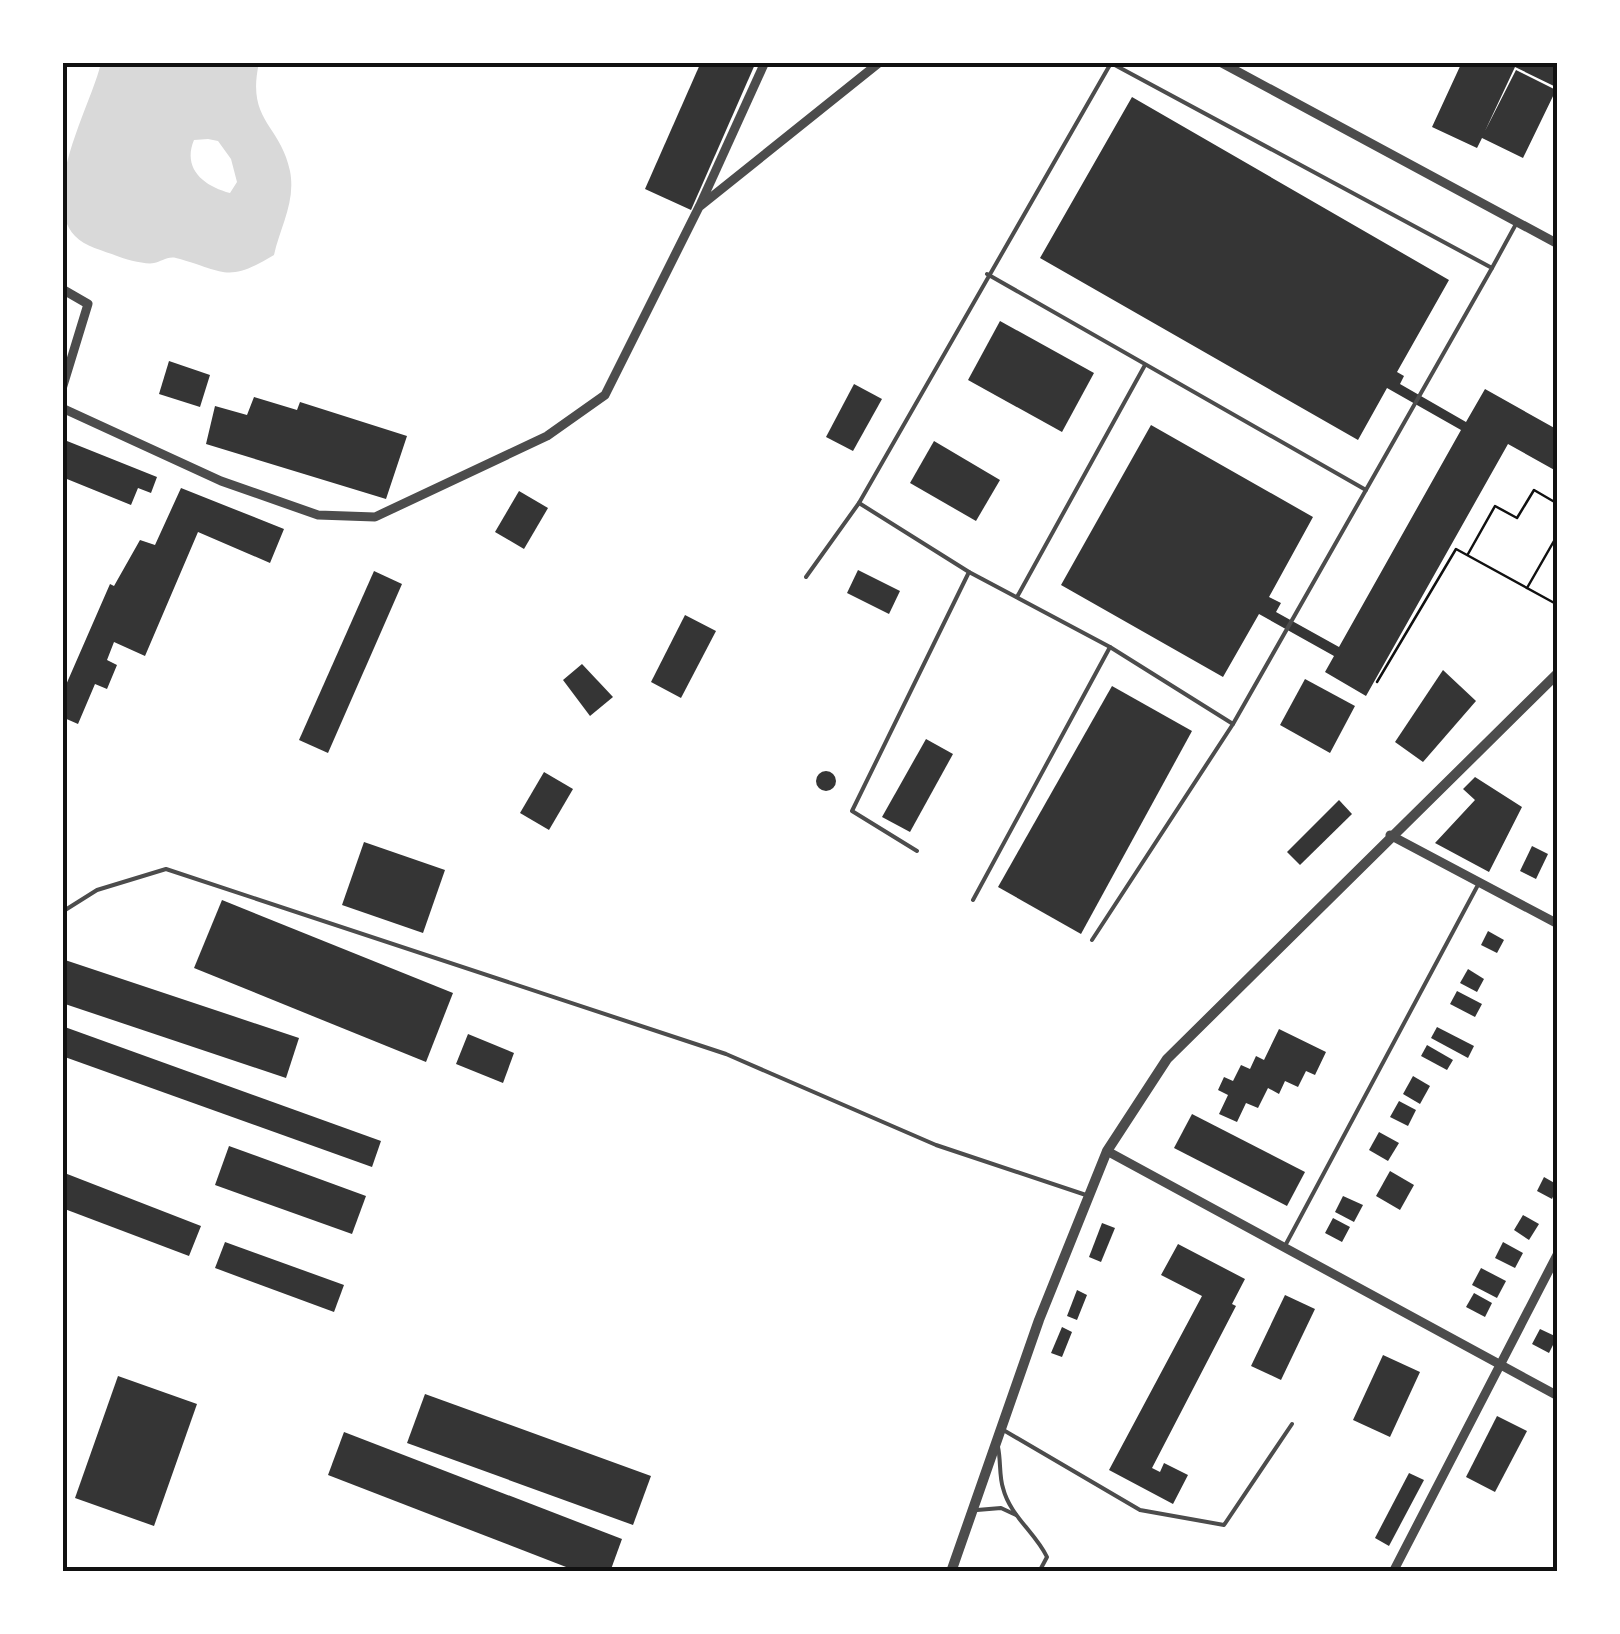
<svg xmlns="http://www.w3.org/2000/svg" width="1620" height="1634" font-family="'IBM Plex Sans',sans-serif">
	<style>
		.water { fill: #d9d9d9; fill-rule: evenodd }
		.building { fill: #353535 }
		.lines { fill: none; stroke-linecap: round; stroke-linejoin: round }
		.path { stroke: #111; stroke-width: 2.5 }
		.service { stroke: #4c4c4c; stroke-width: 4 }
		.minor { stroke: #4c4c4c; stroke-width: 9 }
		.tertiary { stroke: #4c4c4c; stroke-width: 10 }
		.neatline { fill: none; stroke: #111; stroke-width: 4 }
	</style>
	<rect width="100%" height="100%" fill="#fff"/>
	<path class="water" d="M101 63H259C246 121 280 124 290 171 296 202 280 227 274 255 226 284 225 271 176 258 167 256 161 262 154 263 146 265 124 259 117 256 104 251 84 246 75 236 38 196 91 106 101 63ZM208 139 218 141 231 159 237 182 230 193C204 186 182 169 194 140Z"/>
	<g class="building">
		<polygon points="701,62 756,62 691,210 645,189"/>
		<polygon points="1462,62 1558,62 1558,88 1515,67 1485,131 1516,70 1556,90 1523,158 1482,138 1477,148 1432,127"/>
		<polygon points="1132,97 1449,280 1397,372 1404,376 1400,384 1466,422 1485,389 1558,430 1558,472 1508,444 1366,696 1325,672 1334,656 1259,614 1223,677 1061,585 1151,425 1313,517 1269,597 1281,603 1276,612 1339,647 1461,430 1387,388 1358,440 1040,258"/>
		<polygon points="1000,321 1094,373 1062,432 968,380"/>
		<polygon points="169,361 210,375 200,407 159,394"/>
		<polygon points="854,384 882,399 853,451 826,437"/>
		<polygon points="254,397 297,410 300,402 407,436 386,499 206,444 215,406 247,415"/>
		<polygon points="62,439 157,477 151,493 138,488 131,505 62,477"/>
		<polygon points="934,441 1000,480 976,521 910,483"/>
		<polygon points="181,488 284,529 270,563 198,532 145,656 114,642 107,660 117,665 107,689 95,684 78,724 62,717 62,694 110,584 114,586 140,540 155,545"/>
		<polygon points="519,491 548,508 524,549 495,532"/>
		<polygon points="858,570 900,591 889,614 847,593"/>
		<polygon points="374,571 402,584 328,753 299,740"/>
		<polygon points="685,615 716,631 681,698 651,682"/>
		<polygon points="582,664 613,697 590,716 563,680"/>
		<polygon points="1443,670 1476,701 1423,762 1395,742"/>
		<polygon points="1305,679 1355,706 1330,753 1280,725"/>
		<polygon points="1112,686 1192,731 1081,934 998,887"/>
		<polygon points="926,739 953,754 910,832 882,817"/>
		<circle cx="826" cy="781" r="10"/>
		<polygon points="544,772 573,789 549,830 520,813"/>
		<polygon points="1475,777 1522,807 1489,872 1435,843 1475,800 1463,789"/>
		<polygon points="1339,800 1352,814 1300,865 1287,852"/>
		<polygon points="364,842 445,870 423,933 342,905"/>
		<polygon points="1532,846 1548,854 1536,879 1520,871"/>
		<polygon points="222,900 453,993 426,1062 194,968"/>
		<polygon points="1488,931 1504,940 1497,953 1481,945"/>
		<polygon points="62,959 299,1038 286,1078 62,1003"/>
		<polygon points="1468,969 1484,979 1477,992 1460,983"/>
		<polygon points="1457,991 1482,1004 1475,1017 1450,1004"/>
		<polygon points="62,1026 381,1141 372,1167 62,1056"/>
		<polygon points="1437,1027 1474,1046 1468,1058 1431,1038"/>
		<polygon points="1279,1029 1326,1052 1315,1075 1306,1071 1298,1087 1285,1081 1279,1094 1268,1088 1258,1108 1246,1103 1237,1122 1219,1114 1228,1095 1218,1090 1224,1077 1233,1081 1241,1065 1250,1069 1256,1056 1264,1060"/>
		<polygon points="468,1034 514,1053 503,1083 456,1064"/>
		<polygon points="1427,1045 1453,1060 1447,1070 1421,1056"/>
		<polygon points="1413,1076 1430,1086 1420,1104 1403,1094"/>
		<polygon points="1399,1101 1416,1110 1408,1126 1390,1117"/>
		<polygon points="1192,1114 1305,1172 1287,1206 1174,1148"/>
		<polygon points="1379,1132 1399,1143 1388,1161 1369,1150"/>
		<polygon points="229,1146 366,1196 352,1234 215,1185"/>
		<polygon points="1390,1171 1414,1185 1400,1210 1376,1196"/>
		<polygon points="62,1172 201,1226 189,1256 62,1208"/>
		<polygon points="1544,1177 1558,1185 1552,1199 1537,1191"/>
		<polygon points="1343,1196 1363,1205 1354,1222 1335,1212"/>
		<polygon points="1523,1215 1539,1224 1529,1240 1514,1230"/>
		<polygon points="1333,1218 1350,1227 1342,1242 1325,1233"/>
		<polygon points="1102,1223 1115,1228 1101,1262 1089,1257"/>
		<polygon points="225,1242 344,1285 334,1312 215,1268"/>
		<polygon points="1503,1242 1523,1253 1515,1268 1495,1258"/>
		<polygon points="1178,1244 1245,1279 1232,1304 1236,1306 1152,1468 1160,1472 1164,1463 1188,1475 1173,1504 1109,1470 1202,1296 1161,1275"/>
		<polygon points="1481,1268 1506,1281 1497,1298 1472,1285"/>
		<polygon points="1077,1290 1087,1295 1077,1320 1067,1316"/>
		<polygon points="1474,1293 1492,1303 1485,1317 1466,1307"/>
		<polygon points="1285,1295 1315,1309 1281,1380 1251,1366"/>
		<polygon points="1062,1327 1072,1332 1062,1357 1051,1353"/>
		<polygon points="1540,1329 1557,1337 1549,1353 1532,1344"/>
		<polygon points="1383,1355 1420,1372 1390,1437 1353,1420"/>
		<polygon points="118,1376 197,1404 154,1526 75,1498"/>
		<polygon points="425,1394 651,1476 633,1525 407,1443"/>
		<polygon points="1497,1416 1527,1431 1495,1492 1466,1477"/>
		<polygon points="344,1432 622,1539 610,1572 579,1572 328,1475"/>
		<polygon points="1409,1473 1424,1480 1389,1546 1375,1538"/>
	</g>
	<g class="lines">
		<g class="path">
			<polyline points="1468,554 1495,506 1517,518 1534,490 1558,504"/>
			<polyline points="1527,588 1558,534"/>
			<polyline points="1377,682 1456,549 1558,605"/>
		</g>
		<g class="service">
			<polyline points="1492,268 1516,224"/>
			<polyline points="987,274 1366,490"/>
			<polyline points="859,503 969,572"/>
			<polyline points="806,577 859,503 1111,63 1492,268 1233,724 1110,647 969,572 852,811 917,851"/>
			<polyline points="1017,597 1145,365"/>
			<polyline points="973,900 1110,647"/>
			<polyline points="62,912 97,890 166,869 726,1054 936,1145 1089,1196"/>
			<polyline points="1092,940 1233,724"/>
			<polyline points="1286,1244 1479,883"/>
			<polyline points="1005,1431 1140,1510 1224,1525 1292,1424"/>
			<path d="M998 1447C1001 1461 999 1476 1003 1488 1010 1516 1035 1532 1047 1557L1039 1572"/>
			<polyline points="977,1510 1001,1508 1016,1515"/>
		</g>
		<g class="minor">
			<polyline points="1220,62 1558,244"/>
			<polyline points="700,205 765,62"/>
			<polyline points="62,289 88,304 62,389"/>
			<polyline points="62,408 221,481 318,515 375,517 547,436 605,395 699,207 880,62"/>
			<polyline points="1390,835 1558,924"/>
			<polyline points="1107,1151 1558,1396"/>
			<polyline points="1393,1572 1558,1253"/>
		</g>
		<polyline class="tertiary" points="951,1572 1039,1320 1107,1151 1167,1059 1558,673"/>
	</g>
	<rect width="1620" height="1634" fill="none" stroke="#ffffff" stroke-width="130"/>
	<rect x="65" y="65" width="1490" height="1504" class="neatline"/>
</svg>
